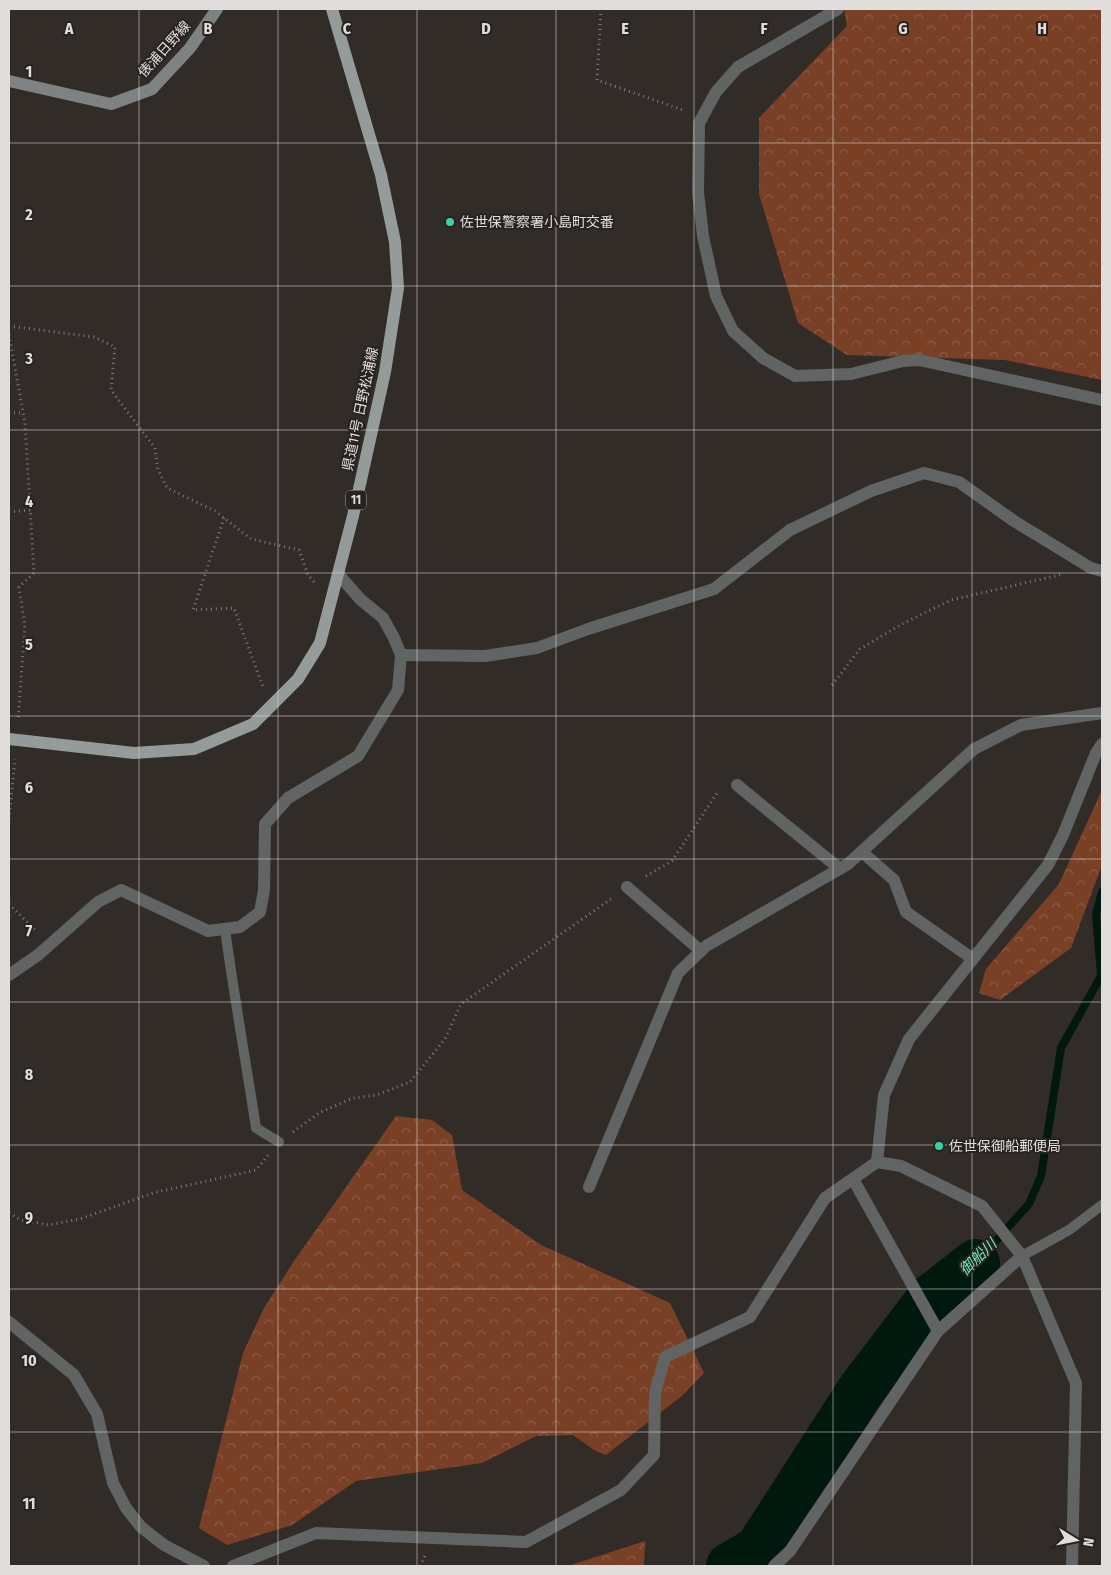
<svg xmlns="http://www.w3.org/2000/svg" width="1111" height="1575" font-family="'Fira Sans Condensed','Noto Sans JP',sans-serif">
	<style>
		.forest { fill: url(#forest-crowns) }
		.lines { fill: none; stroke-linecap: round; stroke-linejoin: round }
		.stream { stroke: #00180e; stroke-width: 8 }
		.river { stroke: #00180e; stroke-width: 48 }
		.path { stroke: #807b79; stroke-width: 3; stroke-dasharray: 1 4; stroke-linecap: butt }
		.service { stroke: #616463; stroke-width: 10 }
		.minor { stroke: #616463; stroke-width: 12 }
		.tertiary { stroke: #616463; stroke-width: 12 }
		.secondary { stroke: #7e8381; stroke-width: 12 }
		.primary { stroke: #949b98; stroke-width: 12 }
		.grid { fill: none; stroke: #e1dddc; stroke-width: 1; stroke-opacity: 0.55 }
		.poi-dot { fill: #35d4a7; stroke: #282220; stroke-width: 2 }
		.labels { text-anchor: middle; stroke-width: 4; stroke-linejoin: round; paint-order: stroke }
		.shield { fill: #282220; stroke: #aaa5a4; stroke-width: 1 }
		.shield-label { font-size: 12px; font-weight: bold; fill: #e1dddc }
		.street-label { font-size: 14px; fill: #e1dddc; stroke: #282220 }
		.poi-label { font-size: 14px; fill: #e1dddc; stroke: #282220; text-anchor: start }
		.water-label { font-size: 15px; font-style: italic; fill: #6bf2c6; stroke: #282220 }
		.grid-label { font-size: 16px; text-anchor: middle; font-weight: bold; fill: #e1dddc; stroke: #282220; stroke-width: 4; stroke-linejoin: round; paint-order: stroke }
	</style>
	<defs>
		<pattern id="forest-crowns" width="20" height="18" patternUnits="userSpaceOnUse" patternTransform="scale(1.25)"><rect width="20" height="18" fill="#7a4026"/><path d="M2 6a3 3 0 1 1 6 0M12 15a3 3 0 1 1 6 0" fill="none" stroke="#8d5b45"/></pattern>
	</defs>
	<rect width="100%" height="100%" fill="#322c29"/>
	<g class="forest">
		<polygon points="844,9 1102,9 1102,380 1005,360 847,355 798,323 759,194 759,118 847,26"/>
		<polygon points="1102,790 1102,865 1071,948 1000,1000 979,993 986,969 1059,884"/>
		<polygon points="396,1116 432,1120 452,1135 462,1190 541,1245 670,1303 704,1373 683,1395 606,1455 594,1450 573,1435 536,1436 482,1463 356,1481 292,1525 227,1545 199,1528 243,1353 264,1308 294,1261"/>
		<polygon points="645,1541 644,1566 568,1566"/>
	</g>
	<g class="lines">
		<polyline class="stream" points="976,1263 1029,1204 1041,1176 1061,1048 1101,976 1096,914 1102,892"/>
		<polyline class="river" points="730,1566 758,1550 861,1390 931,1298 976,1263"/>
		<g class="path">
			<polyline points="601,9 597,80 683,110"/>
			<polyline points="9,326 94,337 115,347 111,390 155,448 158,470 167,488 215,511 251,539 299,550 308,575 316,584"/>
			<polyline points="9,335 25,423 34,573 19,587 25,626 18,721"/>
			<polyline points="9,413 23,413"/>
			<polyline points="9,512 30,510"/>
			<polyline points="224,518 193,610 234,608 263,687"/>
			<polyline points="832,685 860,649 902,624 951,600 1064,574"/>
			<polyline points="9,819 15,759"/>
			<polyline points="646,876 672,861 719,790"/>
			<polyline points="9,904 37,932"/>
			<polyline points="293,1132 319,1113 353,1098 377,1095 410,1082 445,1039 461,1004 611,899"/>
			<polyline points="9,1213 21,1220 49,1225 80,1219 153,1193 256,1170 268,1155"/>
			<polyline points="420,1566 425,1556"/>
		</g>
		<g class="service">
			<path d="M225 929C234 996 246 1062 256 1128L279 1142"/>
			<polyline points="1022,1256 1069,1230 1102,1205"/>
		</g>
		<g class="minor">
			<polyline points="401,655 485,656 537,648 588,629 714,589 790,530 871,491 924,473 959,482 1014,521 1091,568 1102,571"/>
			<polyline points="737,785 840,869"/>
			<polyline points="862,852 894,880 906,912 973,959"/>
			<polyline points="627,887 701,951"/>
			<polyline points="9,975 38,955 98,902 121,890 208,931 240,927 260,912 264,890 265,824 288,798 358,756 398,690 401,655 394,638 383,618 360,599 339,575"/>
			<polyline points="877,1162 884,1095 909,1039 1048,865 1063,835 1096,753 1102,744"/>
			<polyline points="853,1179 938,1331"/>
			<polyline points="589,1187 678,973 706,946 848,864 974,749 1021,725 1102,713"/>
			<polyline points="9,1322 74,1375 97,1414 113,1483 126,1508 141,1527 164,1545 204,1566"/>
			<polyline points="233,1566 316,1533 526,1542 621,1490 654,1455 655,1393 665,1357 750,1317 825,1198 877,1162 901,1166 982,1206 1022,1256 1076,1383 1072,1566"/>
			<polyline points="774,1566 790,1551 938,1331 1022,1256"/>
		</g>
		<polyline class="tertiary" points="838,9 738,67 716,92 699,123 698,192 703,236 716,296 733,331 763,358 795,376 851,374 903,361 919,360 1102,400"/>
		<polyline class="secondary" points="9,81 111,104 152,89 190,48 217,9"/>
		<polyline class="primary" points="9,739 134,753 194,749 253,724 298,679 320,643 353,516 385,372 398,288 395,242 381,175 332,9"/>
	</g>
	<path class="grid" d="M139 9V1566M278 9V1566M417 9V1566M556 9V1566M694 9V1566M833 9V1566M972 9V1566M9 143H1102M9 286H1102M9 430H1102M9 573H1102M9 716H1102M9 859H1102M9 1002H1102M9 1145H1102M9 1289H1102M9 1432H1102"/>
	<g class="poi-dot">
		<circle cx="450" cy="222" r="5"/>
		<circle cx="939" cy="1146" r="5"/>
	</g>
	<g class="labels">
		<rect class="shield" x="346" y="490.5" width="20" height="19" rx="4"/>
		<g class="shield-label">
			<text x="356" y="504">11</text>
		</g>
		<g class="street-label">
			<text transform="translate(164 49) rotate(-48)" y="5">俵浦日野線</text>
			<text transform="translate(360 409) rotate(-78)" y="5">県道11号 日野松浦線</text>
		</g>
		<g class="poi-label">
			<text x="460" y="227">佐世保警察署小島町交番</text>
			<text x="949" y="1151">佐世保御船郵便局</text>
		</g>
		<g class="water-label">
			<text transform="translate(978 1257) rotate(-44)" y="5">御船川</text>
		</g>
	</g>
	<g class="grid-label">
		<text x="69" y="34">A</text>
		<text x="208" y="34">B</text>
		<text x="347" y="34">C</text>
		<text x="486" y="34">D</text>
		<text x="625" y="34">E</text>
		<text x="764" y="34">F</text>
		<text x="903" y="34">G</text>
		<text x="1042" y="34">H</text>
		<text x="29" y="77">1</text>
		<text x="29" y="220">2</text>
		<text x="29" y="364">3</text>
		<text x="29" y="507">4</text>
		<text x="29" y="650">5</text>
		<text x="29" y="793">6</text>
		<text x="29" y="936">7</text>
		<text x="29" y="1080">8</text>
		<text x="29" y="1223">9</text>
		<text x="29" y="1366">10</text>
		<text x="29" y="1509">11</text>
	</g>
	<rect width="1111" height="1575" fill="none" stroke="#e1dddc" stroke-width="20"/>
	<g transform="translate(1076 1540) rotate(100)" stroke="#282220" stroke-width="4" paint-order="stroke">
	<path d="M0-4L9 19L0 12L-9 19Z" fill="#e1dddc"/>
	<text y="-8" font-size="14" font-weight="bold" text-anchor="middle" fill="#e1dddc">N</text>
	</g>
</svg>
